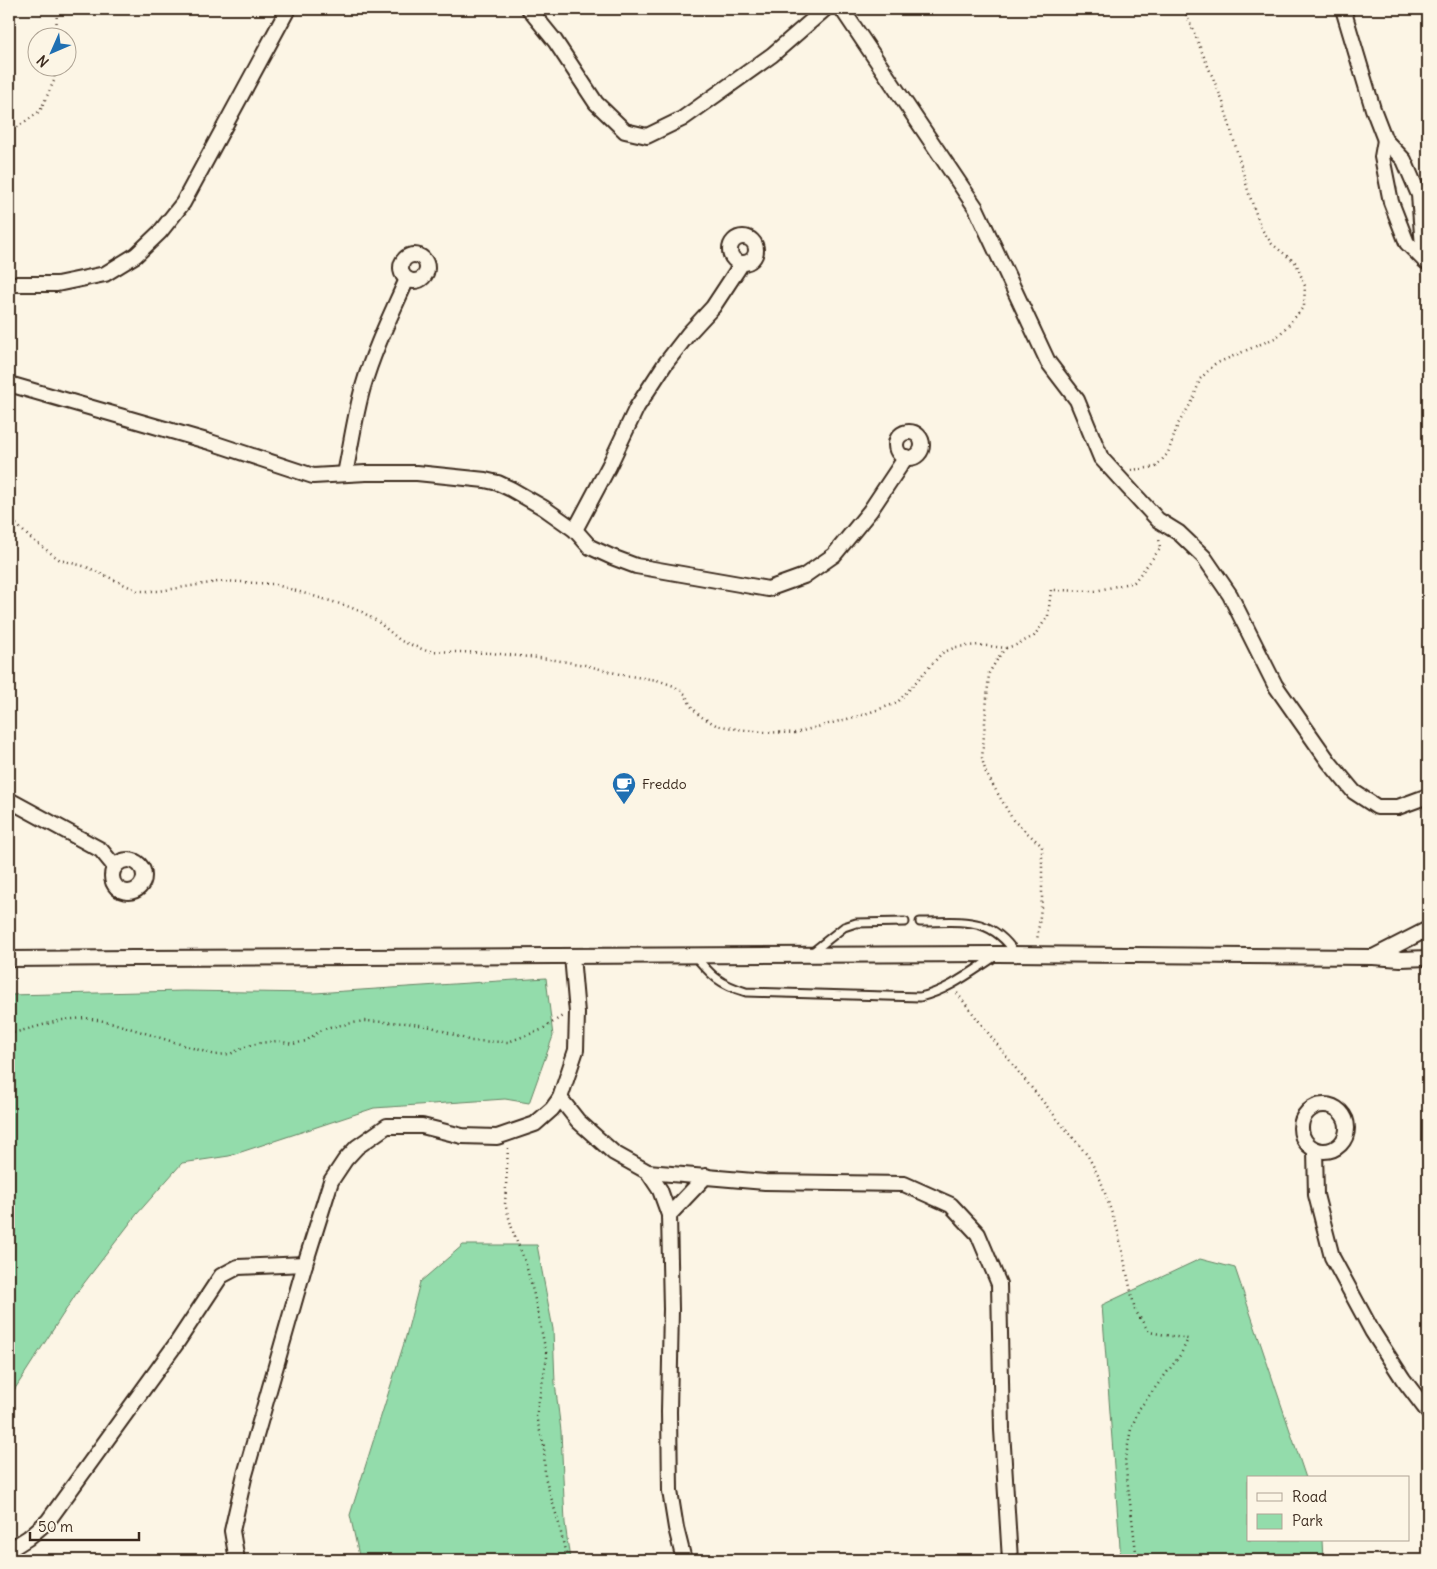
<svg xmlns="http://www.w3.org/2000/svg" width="1437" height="1569" font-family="Delius,sans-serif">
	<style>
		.green { fill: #93dcab; stroke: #678364 }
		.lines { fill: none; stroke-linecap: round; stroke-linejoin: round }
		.lane-casing { stroke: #3b2a1e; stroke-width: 11 }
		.street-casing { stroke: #3b2a1e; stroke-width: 18 }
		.path { stroke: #3b2a1e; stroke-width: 2.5; stroke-dasharray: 1 4; stroke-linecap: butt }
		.lane { stroke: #fcf5e5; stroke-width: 7 }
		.street { stroke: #fcf5e5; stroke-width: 14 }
		.labels { text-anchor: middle; stroke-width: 5; stroke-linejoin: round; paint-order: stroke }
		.poi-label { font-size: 14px; fill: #3b2a1e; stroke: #fcf5e5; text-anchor: start }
	</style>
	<rect width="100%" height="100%" fill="#fcf5e5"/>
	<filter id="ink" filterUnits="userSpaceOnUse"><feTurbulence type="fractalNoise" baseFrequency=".02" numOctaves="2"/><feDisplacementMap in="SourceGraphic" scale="10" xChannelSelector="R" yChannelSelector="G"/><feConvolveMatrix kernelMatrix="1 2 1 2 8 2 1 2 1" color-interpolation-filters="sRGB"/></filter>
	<g filter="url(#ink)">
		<g class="green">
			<polygon points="546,978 553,1036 529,1103 505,1099 374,1108 229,1156 182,1163 137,1214 78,1291 9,1398 9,995 184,991 315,993"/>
			<polygon points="463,1245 537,1245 553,1329 555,1383 561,1431 565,1523 570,1560 360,1560 350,1515 405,1340 420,1282"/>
			<polygon points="1200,1259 1235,1268 1306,1478 1248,1478 1248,1540 1322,1540 1323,1560 1121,1560 1102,1305"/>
		</g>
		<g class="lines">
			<g class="lane-casing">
				<g id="lane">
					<path d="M920 922C962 922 990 915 1016 954"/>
					<polyline points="810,954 844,927 856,923 905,922"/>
					<path d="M694 955C712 976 719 984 746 992L920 997C949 990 971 972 996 956"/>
				</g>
			</g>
			<g class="street-casing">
				<g id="street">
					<polyline points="529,9 555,41 596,103 625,131 647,136 682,119 772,55 825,9"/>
					<polyline points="842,9 976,208 1048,362 1077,400 1101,458 1158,520 1179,533 1204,557 1230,595 1275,685 1329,762 1354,792 1377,807 1398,807 1428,796"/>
					<polyline points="1343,9 1373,109 1385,140 1404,160 1419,195 1424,260"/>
					<polyline points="1385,140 1382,157 1391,202 1407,243 1426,262"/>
					<circle cx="743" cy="250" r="13"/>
					<circle cx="414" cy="268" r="13"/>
					<polyline points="9,284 57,284 105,274 136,255 160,232 183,203 288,9"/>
					<polyline points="9,384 210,442 313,476 366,473 417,473 485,480 498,483 511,489 544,508 575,530 590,547 612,557 636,566 768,589 804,576 834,555 870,511 906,457"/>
					<circle cx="909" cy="445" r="13"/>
					<path d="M345 474C351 445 355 415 363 387 374 349 391 315 407 279"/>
					<polyline points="575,530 609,466 637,407 665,364 689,333 713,307 742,263"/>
					<polyline points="9,800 101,850 115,867"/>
					<circle cx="128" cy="876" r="16"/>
					<polyline points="1373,957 1428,929"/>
					<polyline points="9,959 134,958 998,954 1373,957 1401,959 1428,958"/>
					<polyline points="560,1098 578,1121 614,1153 648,1172 765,1182 904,1184 951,1205 978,1234 999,1284 1002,1430 1010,1560"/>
					<circle cx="1324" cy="1128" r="23"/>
					<polyline points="1315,1150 1316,1195 1332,1257 1372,1331 1403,1379 1428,1412"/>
					<polyline points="648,1172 660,1190 669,1215 671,1309 669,1412 670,1491 676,1528 684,1560"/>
					<polyline points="669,1215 706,1176"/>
					<polyline points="9,1550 28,1538 48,1521 176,1344 221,1276 238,1267 305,1264"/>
					<polyline points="237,1560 232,1531 244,1478 305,1264 331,1181 345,1160 357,1147 387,1126 422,1126 462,1136 497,1137 535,1124 552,1109 560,1098 576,1050 577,1013 572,956"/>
				</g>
			</g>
			<g class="path">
				<polyline points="56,38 57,9"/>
				<polyline points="9,133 40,111 54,81 55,68"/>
				<polyline points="1131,470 1156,467 1168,453 1178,424 1193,400 1200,379 1215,364 1277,337 1293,320 1304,306 1305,286 1296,263 1272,244 1261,228 1249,194 1223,102 1184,9"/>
				<polyline points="9,517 29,537 60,560 87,567 138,591 159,591 224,581 273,584 347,606 362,612 377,621 401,641 427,651 490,653 549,659 585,665 623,675 657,680 674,686 685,694 691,706 700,716 716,725 737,729 763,732 795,733 862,715 897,703 942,653 956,647 979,645 1006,648 1016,645 1034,636 1048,616 1051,590 1095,591 1134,582 1160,549 1159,538"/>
				<polyline points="1006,648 1000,655 989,673 982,759 986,773 1013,820 1042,846 1042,899 1037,941"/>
				<polyline points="957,993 1021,1075 1088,1156 1101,1181 1118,1232 1135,1310 1149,1332 1188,1339 1181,1354 1139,1409 1131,1429 1125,1461 1137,1560"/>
				<polyline points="9,1034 62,1020 85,1018 110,1022 215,1055 230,1054 245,1047 259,1043 277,1041 293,1044 306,1041 320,1031 330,1027 364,1021 407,1023 432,1027 471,1041 508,1042 541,1030 564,1015"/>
				<polyline points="508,1148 505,1204 514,1235 525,1261 534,1295 547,1357 536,1417 544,1446 545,1477 559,1524 567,1560"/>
			</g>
			<use href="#lane" class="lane"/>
			<use href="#street" class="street"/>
		</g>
	</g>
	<defs>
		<g id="cafe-pin" transform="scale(1.25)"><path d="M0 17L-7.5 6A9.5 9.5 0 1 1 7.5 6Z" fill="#1f6fb2" stroke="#fcf5e5"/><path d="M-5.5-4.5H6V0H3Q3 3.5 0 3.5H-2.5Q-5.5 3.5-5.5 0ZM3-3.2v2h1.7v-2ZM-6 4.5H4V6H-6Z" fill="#fff"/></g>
	</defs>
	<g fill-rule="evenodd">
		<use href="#cafe-pin" x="624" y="784"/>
	</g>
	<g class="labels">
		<g class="poi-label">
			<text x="642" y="789">Freddo</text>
		</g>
	</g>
	<rect width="1437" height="1569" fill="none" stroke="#fcf5e5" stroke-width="30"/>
	<rect x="15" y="15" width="1407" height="1539" fill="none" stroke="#3b2a1e" stroke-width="2" filter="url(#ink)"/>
	<rect x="1247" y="1476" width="162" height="65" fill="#fcf5e5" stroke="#afa495"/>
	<rect x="1257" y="1493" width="25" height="8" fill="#fcf5e5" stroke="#afa495"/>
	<text x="1292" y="1502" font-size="15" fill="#3b2a1e">Road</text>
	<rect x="1257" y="1514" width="25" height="15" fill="#93dcab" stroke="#afa495"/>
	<text x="1292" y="1526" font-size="15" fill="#3b2a1e">Park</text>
	<g transform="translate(52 52) rotate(225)"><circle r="24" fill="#fcf5e5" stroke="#afa495"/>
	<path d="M0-4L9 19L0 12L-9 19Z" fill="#1f6fb2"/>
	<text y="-8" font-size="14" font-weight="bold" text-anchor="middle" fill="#3b2a1e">N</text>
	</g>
	<path d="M30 1532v8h109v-8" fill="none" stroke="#3b2a1e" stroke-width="2.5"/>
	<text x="38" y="1532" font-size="15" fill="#3b2a1e" stroke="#fcf5e5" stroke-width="4" paint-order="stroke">50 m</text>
</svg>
